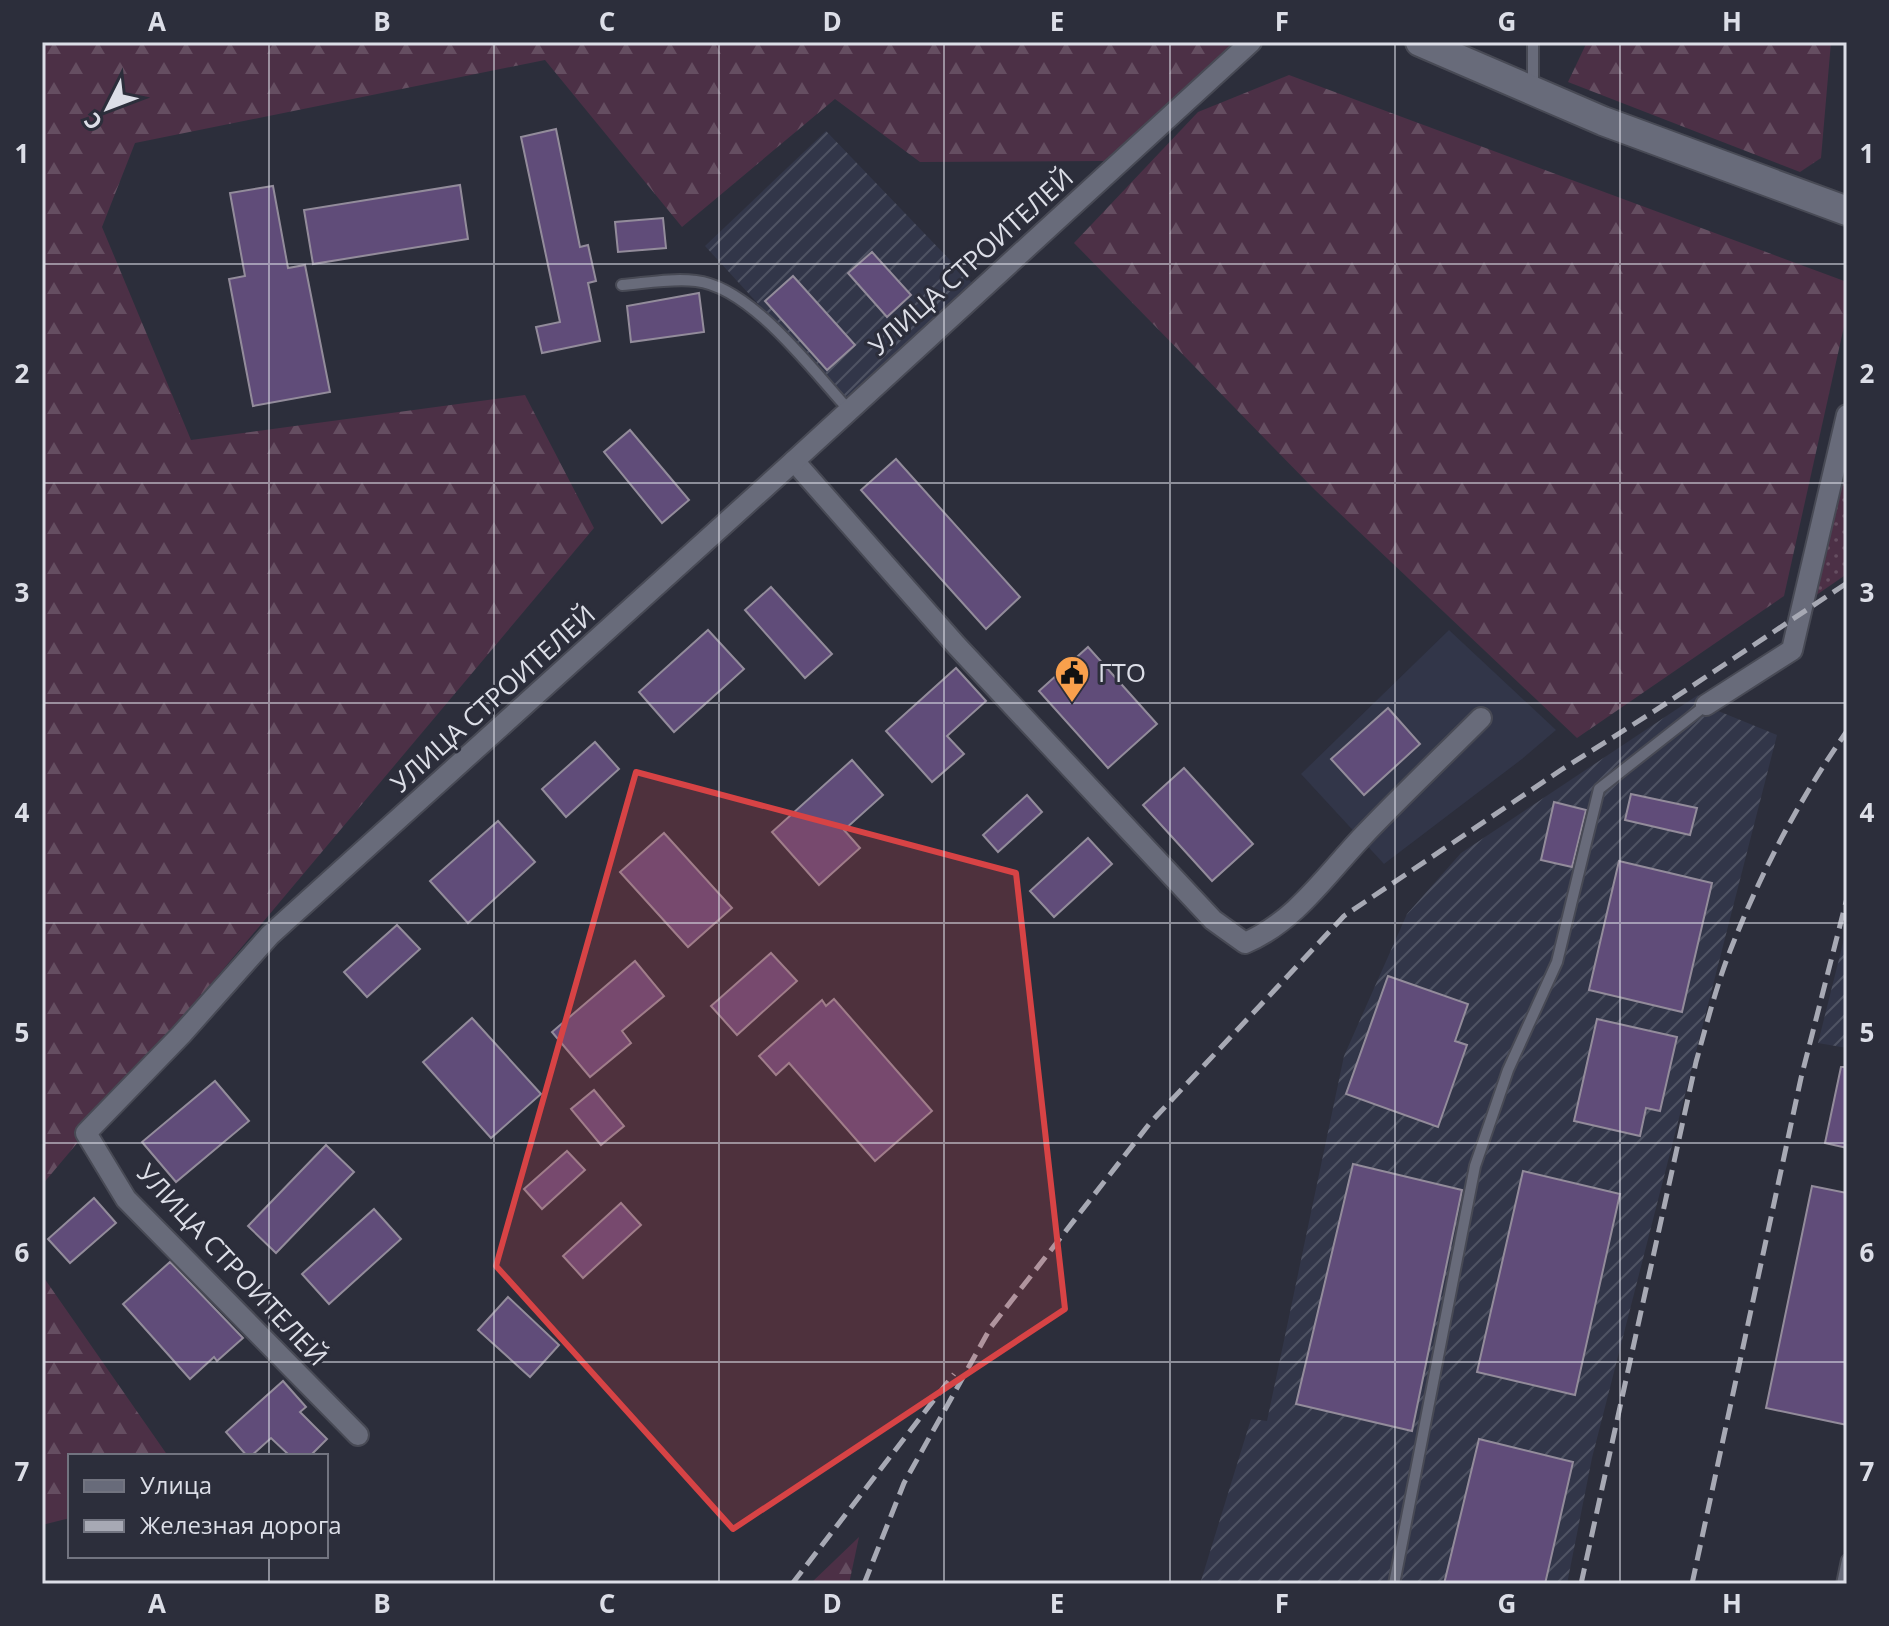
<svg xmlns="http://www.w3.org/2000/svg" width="1889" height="1626" font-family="'Open Sans',sans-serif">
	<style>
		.built { fill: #323649 }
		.industrial { fill: url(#industrial-furrows) }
		.grass { fill: url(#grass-dots) }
		.forest { fill: url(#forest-firs) }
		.building { fill: #604c79; stroke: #938c9b; stroke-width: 2 }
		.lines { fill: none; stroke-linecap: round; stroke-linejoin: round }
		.lane-casing { stroke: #484a55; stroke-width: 14 }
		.street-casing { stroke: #484a55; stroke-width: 24 }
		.secondary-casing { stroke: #484a55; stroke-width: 32 }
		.lane { stroke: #686b7a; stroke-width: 10 }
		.street { stroke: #686b7a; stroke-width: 20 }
		.secondary { stroke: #686b7a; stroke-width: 28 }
		.rail { stroke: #a7a9b4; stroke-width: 5; stroke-dasharray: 16 8; stroke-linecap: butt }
		.marked { fill: #d74345; fill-opacity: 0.2; stroke: #d74345; stroke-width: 6; stroke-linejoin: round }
		.grid { fill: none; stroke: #dcdee7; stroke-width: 2; stroke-opacity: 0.55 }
		.labels { text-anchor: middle; stroke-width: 6; stroke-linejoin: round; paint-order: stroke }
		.street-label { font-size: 26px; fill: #dcdee7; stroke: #2c2e3b }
		.poi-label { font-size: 26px; fill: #dcdee7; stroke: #2c2e3b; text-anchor: start }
		.neatline { fill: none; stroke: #dcdee7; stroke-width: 3 }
		.grid-label { font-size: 26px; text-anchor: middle; font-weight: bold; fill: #dcdee7 }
	</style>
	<defs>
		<pattern id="industrial-furrows" width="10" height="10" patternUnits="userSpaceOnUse" patternTransform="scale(2)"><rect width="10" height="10" fill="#323649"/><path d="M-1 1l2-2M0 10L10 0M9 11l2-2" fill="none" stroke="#4f5363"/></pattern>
		<pattern id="grass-dots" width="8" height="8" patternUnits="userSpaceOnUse" patternTransform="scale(2)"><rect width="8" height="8" fill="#4c3046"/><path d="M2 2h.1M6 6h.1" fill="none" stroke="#654e61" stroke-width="1.8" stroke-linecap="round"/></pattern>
		<pattern id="forest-firs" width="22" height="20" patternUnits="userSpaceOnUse" patternTransform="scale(2)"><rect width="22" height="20" fill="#4c3046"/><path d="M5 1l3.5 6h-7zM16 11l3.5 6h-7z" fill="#654e61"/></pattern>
	</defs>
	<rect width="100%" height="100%" fill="#2c2e3b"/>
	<polygon class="built" points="1449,630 1556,730 1522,759 1384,864 1301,774"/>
	<g class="industrial">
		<polygon points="826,131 974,285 848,402 705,246"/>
		<polygon points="1698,695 1706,706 1777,735 1592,1458 1567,1584 1200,1584 1251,1419 1267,1421 1344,1056 1407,914 1461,853"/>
		<polygon points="1847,927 1847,1048 1818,1043"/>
	</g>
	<polygon class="grass" points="1847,445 1847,574 1809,600"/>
	<g class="forest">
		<polygon points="42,42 1236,42 1190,90 1104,161 920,162 835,99 682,227 545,60 135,143 102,227 191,440 525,395 594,528 42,1185"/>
		<polygon points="1587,42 1831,42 1821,158 1800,172 1568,82"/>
		<polygon points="1289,75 1847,282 1847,313 1784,596 1577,738 1315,490 1074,243 1198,112"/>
		<polygon points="42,1275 168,1456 70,1456 70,1518 42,1525"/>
		<polygon points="859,1537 849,1584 810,1584"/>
	</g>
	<g class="building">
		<polygon points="556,129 580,247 588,245 596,281 588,283 600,341 542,353 536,327 560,322 521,137"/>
		<polygon points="460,185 468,239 313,264 304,210"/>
		<polygon points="273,186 288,268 305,265 330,392 253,406 229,279 245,276 230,193"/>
		<polygon points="663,218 666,248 618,252 615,222"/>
		<polygon points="872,252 911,295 887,317 848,273"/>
		<polygon points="793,276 855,345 827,370 765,301"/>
		<polygon points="699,293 704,332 631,342 627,306"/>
		<polygon points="630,430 689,500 662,523 604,452"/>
		<polygon points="896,459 1020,597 986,629 861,490"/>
		<polygon points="771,587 832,654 805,678 745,610"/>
		<polygon points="708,630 744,669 674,732 639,692"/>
		<polygon points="1088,647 1157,724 1108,768 1039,691"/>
		<polygon points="956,668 986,701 947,736 964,754 932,782 886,731"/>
		<polygon points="1388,708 1420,744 1364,795 1331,759"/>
		<polygon points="595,742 619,769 566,817 542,789"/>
		<polygon points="852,760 883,795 844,830 860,848 819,885 772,832"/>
		<polygon points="1184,768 1253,844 1212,881 1143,805"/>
		<polygon points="1631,794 1697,808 1690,835 1625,820"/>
		<polygon points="1027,795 1042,812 998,852 983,835"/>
		<polygon points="1554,802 1586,810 1572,867 1541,860"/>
		<polygon points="498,821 535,862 468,923 430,881"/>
		<polygon points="664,833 732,908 688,947 620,872"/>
		<polygon points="1088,838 1112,864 1054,917 1030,891"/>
		<polygon points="1619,861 1712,883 1682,1012 1589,990"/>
		<polygon points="397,925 420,949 367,997 344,972"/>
		<polygon points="771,953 797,981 737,1035 711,1006"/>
		<polygon points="635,961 664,996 622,1031 631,1043 590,1077 552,1032"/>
		<polygon points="1388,976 1468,1004 1455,1041 1467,1045 1438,1127 1346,1094"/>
		<polygon points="834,999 932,1111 875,1161 789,1063 776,1075 759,1056 822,1000 826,1006"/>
		<polygon points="472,1018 541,1094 491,1138 423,1062"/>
		<polygon points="1597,1019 1677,1037 1660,1111 1646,1108 1640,1136 1574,1121"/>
		<polygon points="1841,1067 1847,1067 1847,1148 1825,1143"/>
		<polygon points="215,1081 249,1121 176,1182 142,1142"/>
		<polygon points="594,1090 624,1126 601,1145 571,1109"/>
		<polygon points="326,1145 354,1172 276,1253 248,1226"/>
		<polygon points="567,1151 585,1170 542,1209 524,1189"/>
		<polygon points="1353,1164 1462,1190 1412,1431 1296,1404"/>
		<polygon points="1523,1171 1620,1194 1575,1395 1477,1372"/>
		<polygon points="1812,1186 1847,1193 1847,1425 1766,1408"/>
		<polygon points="94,1198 116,1223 70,1263 48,1239"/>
		<polygon points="621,1203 641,1225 583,1278 563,1256"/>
		<polygon points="374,1209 401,1239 329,1304 302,1274"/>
		<polygon points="170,1262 243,1338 217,1361 214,1357 190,1379 123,1304"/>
		<polygon points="508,1297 559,1345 530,1377 478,1330"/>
		<polygon points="283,1381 306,1407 300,1412 327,1439 310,1456 290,1456 271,1438 251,1456 247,1456 226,1432"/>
		<polygon points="1479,1439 1573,1462 1545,1584 1444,1584"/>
	</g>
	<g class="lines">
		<g class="lane-casing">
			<g id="lane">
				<polyline points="1533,42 1533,89"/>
				<path d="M622 285C646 283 672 278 696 281 751 287 812 370 848 409"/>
				<polyline points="1394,1584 1475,1166 1508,1070 1557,962 1599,789 1706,705"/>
				<polyline points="1842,1584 1847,1560"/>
			</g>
		</g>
		<g class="street-casing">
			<g id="street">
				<path d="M794 461 956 645 1213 920 1245 943C1295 922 1326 875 1363 836 1401 796 1442 757 1481 718"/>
				<polyline points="1706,705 1792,650 1847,415"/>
				<polyline points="358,1435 126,1199 86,1133 181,1035 270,935 794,461 1251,42"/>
			</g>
		</g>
		<g class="secondary-casing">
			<polyline id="secondary" points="1420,42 1603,121 1847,211"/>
		</g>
		<use href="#lane" class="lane"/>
		<use href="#street" class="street"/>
		<use href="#secondary" class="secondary"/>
		<g class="rail">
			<polyline points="792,1584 954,1374"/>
			<polyline points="864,1584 904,1483 991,1327 1150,1123 1344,916 1561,770 1653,712 1847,583"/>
			<path d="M1581 1584 1696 1062C1707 1023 1717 983 1732 946 1762 870 1800 798 1847 731"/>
			<polyline points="1692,1584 1801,1078 1847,898"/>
		</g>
	</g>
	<path class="marked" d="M636 772 1016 873 1065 1309 733 1529 496 1266Z"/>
	<path class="grid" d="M269 42V1456M494 42V1584M719 42V1584M944 42V1584M1170 42V1584M1395 42V1584M1620 42V1584M42 264H1847M42 483H1847M42 703H1847M42 923H1847M42 1143H1847M42 1362H1847M269 1556V1584"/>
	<defs>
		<g id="civic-pin" transform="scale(1.8)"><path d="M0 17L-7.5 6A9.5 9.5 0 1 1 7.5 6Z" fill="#f9a04c" stroke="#2c2e3b"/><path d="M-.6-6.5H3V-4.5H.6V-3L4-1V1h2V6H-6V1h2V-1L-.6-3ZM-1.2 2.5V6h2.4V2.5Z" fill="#111"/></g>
	</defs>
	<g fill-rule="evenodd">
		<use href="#civic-pin" x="1072" y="673"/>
	</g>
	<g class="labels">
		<g class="street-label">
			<text transform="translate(971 262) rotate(-42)" y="9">УЛИЦА СТРОИТЕЛЕЙ</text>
			<text transform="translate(493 699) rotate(-42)" y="9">УЛИЦА СТРОИТЕЛЕЙ</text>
			<text transform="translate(232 1265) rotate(47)" y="9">УЛИЦА СТРОИТЕЛЕЙ</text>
		</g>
		<g class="poi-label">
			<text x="1098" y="682">ГТО</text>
		</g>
	</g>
	<rect width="1889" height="1626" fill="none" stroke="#2c2e3b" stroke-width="88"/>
	<rect x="68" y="1454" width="260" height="104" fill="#2c2e3b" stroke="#727480" stroke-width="2"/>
	<rect x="84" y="1480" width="40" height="12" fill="#686b7a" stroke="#727480" stroke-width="2"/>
	<text x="140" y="1494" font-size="24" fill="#dcdee7">Улица</text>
	<rect x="84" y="1520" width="40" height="12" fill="#a7a9b4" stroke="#727480" stroke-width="2"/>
	<text x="140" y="1534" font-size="24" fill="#dcdee7">Железная дорога</text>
	<g transform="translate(108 108) rotate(228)" stroke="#2c2e3b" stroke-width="6" paint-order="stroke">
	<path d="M0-6L14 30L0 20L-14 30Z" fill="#dcdee7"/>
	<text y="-12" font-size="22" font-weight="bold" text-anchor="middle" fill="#dcdee7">С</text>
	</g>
	<rect x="44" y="44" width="1801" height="1538" class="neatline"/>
	<g class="grid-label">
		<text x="157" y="31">A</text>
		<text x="382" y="31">B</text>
		<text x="607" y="31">C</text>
		<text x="832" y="31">D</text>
		<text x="1057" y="31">E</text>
		<text x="1282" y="31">F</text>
		<text x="1507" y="31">G</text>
		<text x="1732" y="31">H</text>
		<text x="22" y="163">1</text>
		<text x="1867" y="163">1</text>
		<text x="22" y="383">2</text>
		<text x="1867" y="383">2</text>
		<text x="22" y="602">3</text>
		<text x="1867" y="602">3</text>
		<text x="22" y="822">4</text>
		<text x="1867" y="822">4</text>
		<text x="22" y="1042">5</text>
		<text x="1867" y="1042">5</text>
		<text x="22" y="1262">6</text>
		<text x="1867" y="1262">6</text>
		<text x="22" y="1481">7</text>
		<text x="1867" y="1481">7</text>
		<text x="157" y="1613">A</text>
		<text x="382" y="1613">B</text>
		<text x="607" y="1613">C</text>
		<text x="832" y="1613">D</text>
		<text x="1057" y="1613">E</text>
		<text x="1282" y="1613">F</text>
		<text x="1507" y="1613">G</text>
		<text x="1732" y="1613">H</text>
	</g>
</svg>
